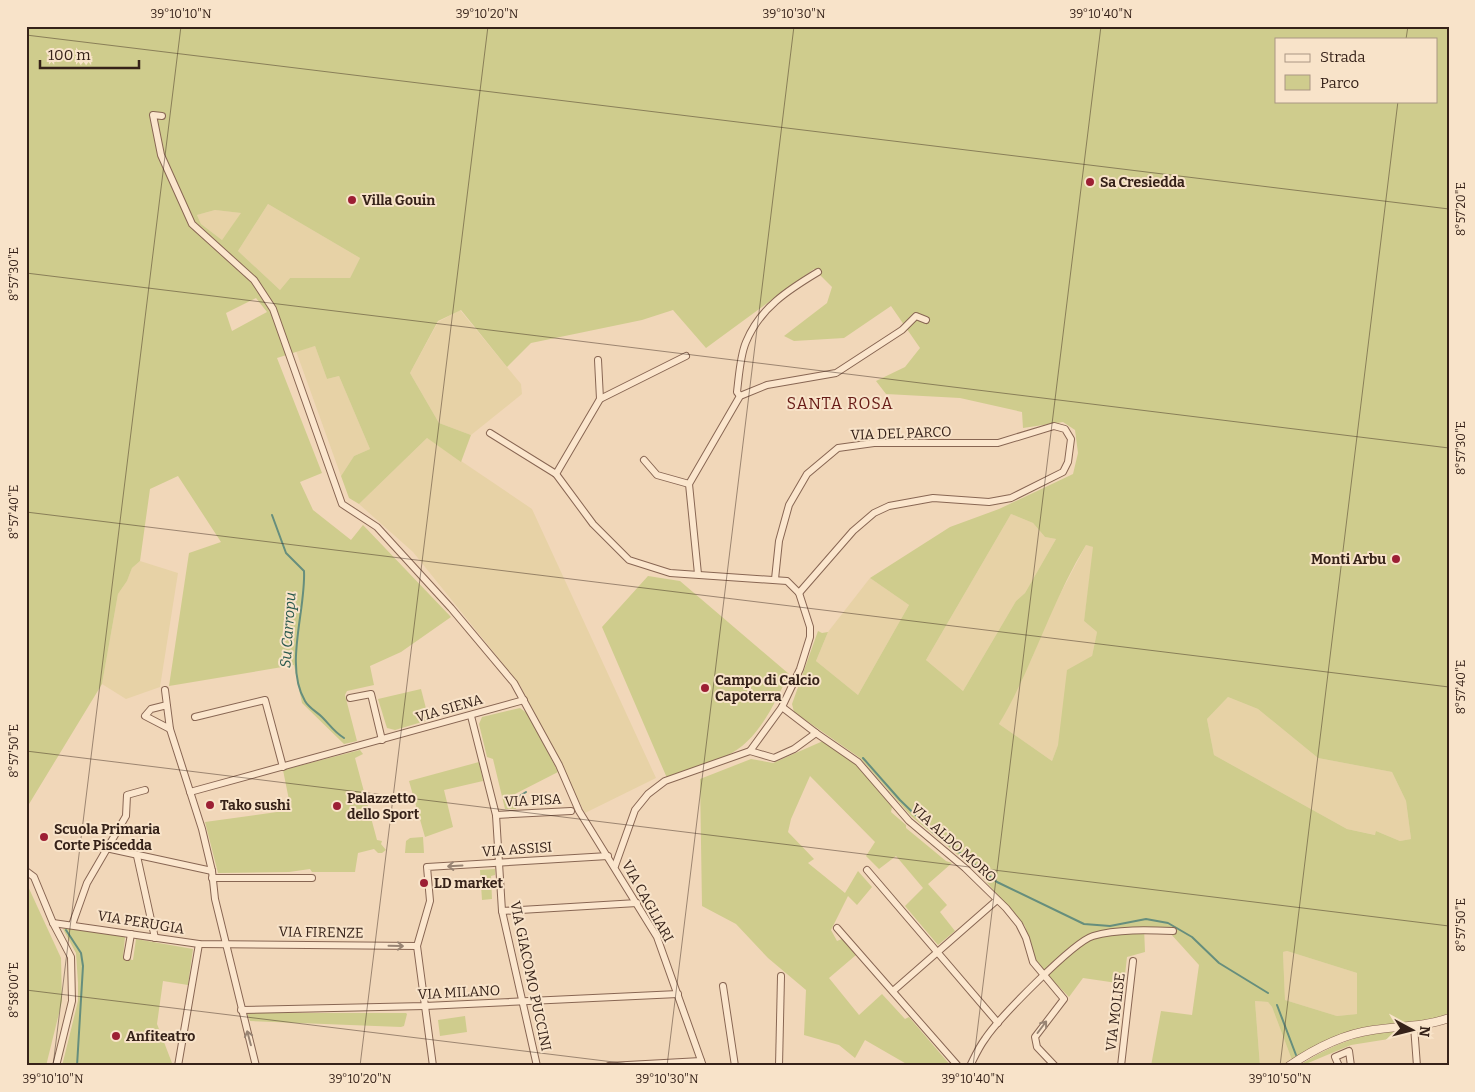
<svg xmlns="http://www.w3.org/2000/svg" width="1475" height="1092" font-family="Bitter,serif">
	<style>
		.farmland { fill: #e7d2a6 }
		.green { fill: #cfcc8d; fill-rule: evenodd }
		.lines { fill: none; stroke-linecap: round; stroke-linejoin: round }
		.stream { stroke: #668e7d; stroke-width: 2 }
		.minor-casing { stroke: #886653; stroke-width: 8 }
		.tertiary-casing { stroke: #886653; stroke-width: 9 }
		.minor { stroke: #fbe6cd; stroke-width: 6 }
		.tertiary { stroke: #fbe6cd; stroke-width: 8 }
		.oneway { stroke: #988473 }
		.ticks { fill: none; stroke: #362219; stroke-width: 1; stroke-opacity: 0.45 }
		.poi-dot { fill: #9c1f34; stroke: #f8e3c9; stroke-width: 2 }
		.labels { text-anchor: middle; stroke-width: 4; stroke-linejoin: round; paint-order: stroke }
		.poi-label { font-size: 14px; font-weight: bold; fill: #362219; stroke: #f8e3c9; text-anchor: start }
		.street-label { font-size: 14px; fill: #362219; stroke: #f8e3c9 }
		.water-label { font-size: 15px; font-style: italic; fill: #27574c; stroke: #f8e3c9 }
		.quarter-label { font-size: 16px; letter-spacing: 1px; fill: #661915; stroke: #f8e3c9 }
		.neatline { fill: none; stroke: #362219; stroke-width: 2 }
		.ticks-label { font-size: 12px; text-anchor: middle; fill: #362219 }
	</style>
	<rect width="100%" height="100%" fill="#f1d7b9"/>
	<g class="farmland">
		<polygon points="268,204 360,258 350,278 290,278 280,290 238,251"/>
		<polygon points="215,210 242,213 222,240 201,224 197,215"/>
		<polygon points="460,310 521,384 522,394 471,435 439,423 410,373 438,322"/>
		<polygon points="315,346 327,379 339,376 370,449 354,456 341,476 296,351"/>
		<polygon points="427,438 532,509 656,778 585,813 520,685 413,552 359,504"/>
		<polygon points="1011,514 1033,523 1045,537 1056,539 1025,593 1016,601 963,691 926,660"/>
		<polygon points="1086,545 1094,547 1084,621 1097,632 1092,656 1052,761 999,724 1032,658 1048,617"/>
		<polygon points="140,561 178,573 160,687 126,699 102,684 118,594 127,581 132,568"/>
		<polygon points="870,578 909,605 858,695 816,661 828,632"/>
		<polygon points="1228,697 1258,709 1318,758 1392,772 1406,801 1411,839 1400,841 1376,831 1376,835 1347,829 1214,755 1207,719"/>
		<polygon points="1287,951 1357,973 1357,1014 1337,1016 1285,1000 1283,952"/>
		<polygon points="1255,1001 1268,1002 1272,1007 1292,1060 1283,1066 1260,1066"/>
	</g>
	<g class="green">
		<path d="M26 26H1449V1013C1421 1026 1391 1021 1362 1028 1336 1033 1314 1047 1292 1060L1272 1007 1268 1002 1255 1001 1260 1066H1151L1161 1011 1192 1015 1199 965 1170 933 1171 929 1144 927 1145 952 1127 957 1124 984 1083 978 1069 997 1037 964 1025 926 975 869 911 816 860 758 794 712 792 704 818 631 822 633 828 632 816 661 858 695 909 605 870 578 950 527 999 509 1073 474 1078 453 1075 430 1063 422 1023 428 1022 412 960 398 886 394 876 381 905 367 920 348 891 306 844 338 794 341 784 336 827 303 832 287 814 269 706 348 673 310 642 320 531 343 507 367 461 310 438 321 410 373 439 423 471 435 461 462 427 438 359 504 349 498 341 476 354 456 370 449 339 376 327 379 315 346 277 358 322 473 300 482 313 510 351 540 363 525 451 617 401 652 370 666 374 685 347 691 345 695 357 741 344 744 302 703 294 665 169 686 189 553 221 542 178 476 150 489 140 561 132 568 127 581 118 594 102 684 26 809ZM1276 39H1436V101H1276ZM268 204 360 258 350 278H290L280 290 238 251ZM215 210 241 213 222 240 201 224 197 215ZM256 298 267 312 232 331 226 313ZM1011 514 1033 523 1045 537 1056 539 1025 593 1016 601 963 691 926 660ZM1086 545 1093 547 1084 621 1097 632 1092 656 1067 670 1058 745 1052 761 999 724C1033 667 1051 602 1086 545ZM1228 697 1258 709 1318 758 1392 772 1406 801 1411 839 1400 841 1376 831 1375 835 1347 829 1214 755 1207 719ZM1287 951 1357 973V1014L1337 1016 1285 1000 1283 952Z"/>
		<path d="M648 576 680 581 789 674C774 704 758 742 726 756 706 764 686 769 667 778L602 627Z"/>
		<polygon points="421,689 429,720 395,730 387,728 378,699"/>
		<polygon points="520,708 528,714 558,772 515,794 516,809 505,809 493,759 487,757 479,724 482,717"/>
		<polygon points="823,741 857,765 892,807 891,812 906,825 906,828 946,861 952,863 928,884 947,905 940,912 955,931 938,945 905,906 923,888 896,856 879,869 866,856 875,842 810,776 791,819 788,832 814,859 808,863 845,893 858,871 872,887 857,905 848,896 831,930 837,941 842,939 856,955 829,978 859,1015 882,994 905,1019 909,1017 951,1066 910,1066 865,1040 855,1058 839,1045 804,1035 806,990 768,958 736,924 702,906 700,779 751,759 773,763"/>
		<polygon points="360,750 363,754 355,758 377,840 382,841 381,844 386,850 382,853 378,853 374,849 358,853 355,872 312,872 310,869 289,872 218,873 205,822 291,810 283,770"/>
		<polygon points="479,762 483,781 444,790 453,827 425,837 409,781"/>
		<polygon points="423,837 424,853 405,853 406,841 410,838"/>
		<polygon points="495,869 495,875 491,876 492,899 482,900 480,870"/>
		<polygon points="26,882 61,958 62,1001 46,1066 26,1066"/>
		<polygon points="67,927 125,937 123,958 133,960 136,939 193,949 188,985 163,981 157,1024 172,1063 171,1066 62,1066 78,1001 78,983 76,953 63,929"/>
		<polygon points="247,1013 406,1013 407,1014 404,1026 401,1027 250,1021"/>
		<polygon points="465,1016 467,1032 440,1036 438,1020"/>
		<path d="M1395 1031V1038L1351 1045 1308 1063 1309 1066H1298C1332 1045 1355 1035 1395 1031Z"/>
	</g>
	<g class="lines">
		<g class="stream">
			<path d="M272 515 286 553 304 571C306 610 284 666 305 701 309 708 317 712 322 717 330 725 334 732 344 738"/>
			<polyline points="863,758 900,800 934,833 997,882 1084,924 1110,926 1146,919 1168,923 1192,937 1219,963 1268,993"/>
			<polyline points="507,804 526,792"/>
			<polyline points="66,930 81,953 83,966 77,1066"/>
			<polyline points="1277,1005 1296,1055"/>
		</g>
		<g class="minor-casing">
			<g id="minor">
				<polyline points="162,116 153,115 161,155 192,224 254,280 273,309 342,504 377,527 451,608 514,683 559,765 579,811 657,937 703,1066"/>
				<polyline points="598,360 600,399"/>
				<path d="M740 396 737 392C739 376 740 356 746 342 760 308 788 290 818 272"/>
				<polyline points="490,433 556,474 593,524 629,560 670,573 787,581 799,593 810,627 810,637 800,669 782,707 750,751 665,781 648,794 635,810 615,866"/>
				<polyline points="644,460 657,475 689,484"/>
				<polyline points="556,474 600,399 686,356"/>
				<polyline points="698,574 689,484 740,396 767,385 836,373 902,330 916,316 926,320"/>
				<polyline points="775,579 779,541 789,505 807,474 838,448 874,443 998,443 1054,426 1065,429 1071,439 1068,462 1063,472 1011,498 989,502 933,498 889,506 874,513 853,531 799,593"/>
				<polyline points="165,690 170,729 145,716 151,709 167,705"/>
				<polyline points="350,698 371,694 382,740"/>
				<polyline points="782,707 816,733 858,762 909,821 965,868 1006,908 1019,924 1026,938 1033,962 1064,999 1035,1037 1037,1047 1055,1066"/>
				<polyline points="471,716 496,815 502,911 537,1066"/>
				<polyline points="195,717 265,700 283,767"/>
				<polyline points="170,729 202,829 212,871 215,899 256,1066"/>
				<polyline points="750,751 774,758 794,749 816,733"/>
				<polyline points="190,792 524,700"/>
				<polyline points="496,815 571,811"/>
				<polyline points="106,848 212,871"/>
				<polyline points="137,856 155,938"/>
				<polyline points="867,870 998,1023"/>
				<polyline points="26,871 34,877 53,923 71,957 72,1001 56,1066"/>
				<polyline points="212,878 312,878"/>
				<polyline points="502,911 637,903"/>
				<polyline points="53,923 199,944 417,946"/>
				<polyline points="72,925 87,883 126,816 127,795 145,790"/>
				<polyline points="837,928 958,1066"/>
				<polyline points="127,957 131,934"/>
				<polyline points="723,986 735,1066"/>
				<polyline points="893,991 997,900"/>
				<polyline points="241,1010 425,1006 678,994"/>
				<polyline points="1414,1026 1417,1066"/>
				<polyline points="178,1066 199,944"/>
				<polyline points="433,1066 417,946 430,901 427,867 608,856"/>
				<polyline points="609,1066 701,1061"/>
				<polyline points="779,1066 781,976"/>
				<path d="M970 1066C975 1056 979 1047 985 1039 998 1019 1073 942 1093 936 1117 929 1148 930 1173 931"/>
				<polyline points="1121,1066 1133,961"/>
				<polyline points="1339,1066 1335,1057 1349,1051 1351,1066"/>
			</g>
		</g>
		<g class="tertiary-casing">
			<path id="tertiary" d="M1289 1066C1314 1049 1343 1034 1373 1030 1399 1026 1424 1027 1449 1018"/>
		</g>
		<use href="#minor" class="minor"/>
		<use href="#tertiary" class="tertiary"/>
	</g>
	<defs><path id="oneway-shaft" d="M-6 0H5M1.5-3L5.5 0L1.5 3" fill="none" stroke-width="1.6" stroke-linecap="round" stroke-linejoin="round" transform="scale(1.25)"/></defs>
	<g class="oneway">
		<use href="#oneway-shaft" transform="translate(455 866) rotate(177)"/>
		<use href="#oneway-shaft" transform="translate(396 946) rotate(1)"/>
		<use href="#oneway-shaft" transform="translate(1042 1027) rotate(-53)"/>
		<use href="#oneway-shaft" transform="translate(249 1038) rotate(-105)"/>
	</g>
	<path class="ticks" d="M26 35 1449 209M1406 39 1408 26M26 273 1449 448M26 512 1449 687M26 751 1449 926M26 990 646 1066M53 1066 181 26M360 1066 488 26M667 1066 794 26M973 1066 1101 26M1280 1066 1398 101"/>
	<g class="poi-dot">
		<circle cx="1090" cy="182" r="5"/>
		<circle cx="352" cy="200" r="5"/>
		<circle cx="1396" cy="559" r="5"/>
		<circle cx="705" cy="688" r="5"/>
		<circle cx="210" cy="805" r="5"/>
		<circle cx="337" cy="806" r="5"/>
		<circle cx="44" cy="837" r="5"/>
		<circle cx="424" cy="883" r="5"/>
		<circle cx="116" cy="1036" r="5"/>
	</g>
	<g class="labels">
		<g class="poi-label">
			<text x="1100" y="187">Sa Cresiedda</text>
			<text x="362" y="205">Villa Gouin</text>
			<text x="1386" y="564" text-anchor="end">Monti Arbu</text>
			<text x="715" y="685">Campo di Calcio<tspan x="715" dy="16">Capoterra</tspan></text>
			<text x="347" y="803">Palazzetto<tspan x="347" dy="16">dello Sport</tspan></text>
			<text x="220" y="810">Tako sushi</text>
			<text x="54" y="834">Scuola Primaria<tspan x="54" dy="16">Corte Piscedda</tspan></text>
			<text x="434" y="888">LD market</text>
			<text x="126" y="1041">Anfiteatro</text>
		</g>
		<g class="street-label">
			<text transform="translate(901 433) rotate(-2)" y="5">VIA DEL PARCO</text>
			<text transform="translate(449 708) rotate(-16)" y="5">VIA SIENA</text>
			<text transform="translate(533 800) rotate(-3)" y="5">VIA PISA</text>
			<text transform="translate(954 843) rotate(42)" y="5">VIA ALDO MORO</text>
			<text transform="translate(517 849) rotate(-4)" y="5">VIA ASSISI</text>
			<text transform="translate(648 901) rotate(61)" y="5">VIA CAGLIARI</text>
			<text transform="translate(141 922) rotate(9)" y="5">VIA PERUGIA</text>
			<text transform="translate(321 932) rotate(1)" y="5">VIA FIRENZE</text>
			<text transform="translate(531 976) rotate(78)" y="5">VIA GIACOMO PUCCINI</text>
			<text transform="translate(459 992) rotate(-3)" y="5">VIA MILANO</text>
			<text transform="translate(1115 1012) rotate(-83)" y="5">VIA MOLISE</text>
		</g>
		<g class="water-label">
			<text transform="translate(288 630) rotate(-86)" y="5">Su Carropu</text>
		</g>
		<g class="quarter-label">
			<text x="840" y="409">SANTA ROSA</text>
		</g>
	</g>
	<rect width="1475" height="1092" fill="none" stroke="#f8e3c9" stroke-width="55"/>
	<rect x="1275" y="38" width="162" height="65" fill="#f8e3c9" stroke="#aa9683"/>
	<rect x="1285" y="54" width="25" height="8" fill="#fbe6cd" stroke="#aa9683"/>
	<text x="1320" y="62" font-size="15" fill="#362219">Strada</text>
	<rect x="1285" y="75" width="25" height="15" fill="#cfcc8d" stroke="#aa9683"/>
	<text x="1320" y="88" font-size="15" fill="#362219">Parco</text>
	<g transform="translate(1412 1030) rotate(97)" stroke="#f8e3c9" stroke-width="4" paint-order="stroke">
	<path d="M0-4L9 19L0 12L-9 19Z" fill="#362219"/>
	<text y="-8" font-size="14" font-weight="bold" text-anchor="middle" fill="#362219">N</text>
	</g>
	<path d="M40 60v8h99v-8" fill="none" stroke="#362219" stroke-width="2.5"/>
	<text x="48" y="60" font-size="15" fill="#362219" stroke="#f8e3c9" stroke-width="4" paint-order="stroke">100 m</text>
	<rect x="28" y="28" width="1420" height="1036" class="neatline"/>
	<g class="ticks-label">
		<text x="181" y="18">39°10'10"N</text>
		<text x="487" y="18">39°10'20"N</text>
		<text x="794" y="18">39°10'30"N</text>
		<text x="1101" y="18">39°10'40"N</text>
		<text transform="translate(1461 209) rotate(-90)" y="4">8°57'20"E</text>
		<text transform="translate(14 274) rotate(-90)" y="4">8°57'30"E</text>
		<text transform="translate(1461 448) rotate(-90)" y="4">8°57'30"E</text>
		<text transform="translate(14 512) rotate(-90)" y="4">8°57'40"E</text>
		<text transform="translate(1461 687) rotate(-90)" y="4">8°57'40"E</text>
		<text transform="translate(14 751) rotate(-90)" y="4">8°57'50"E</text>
		<text transform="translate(1461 925) rotate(-90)" y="4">8°57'50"E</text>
		<text transform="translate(14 990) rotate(-90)" y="4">8°58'00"E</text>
		<text x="53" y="1083">39°10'10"N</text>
		<text x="360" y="1083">39°10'20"N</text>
		<text x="667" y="1083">39°10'30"N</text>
		<text x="973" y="1083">39°10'40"N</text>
		<text x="1280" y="1083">39°10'50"N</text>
	</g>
</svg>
